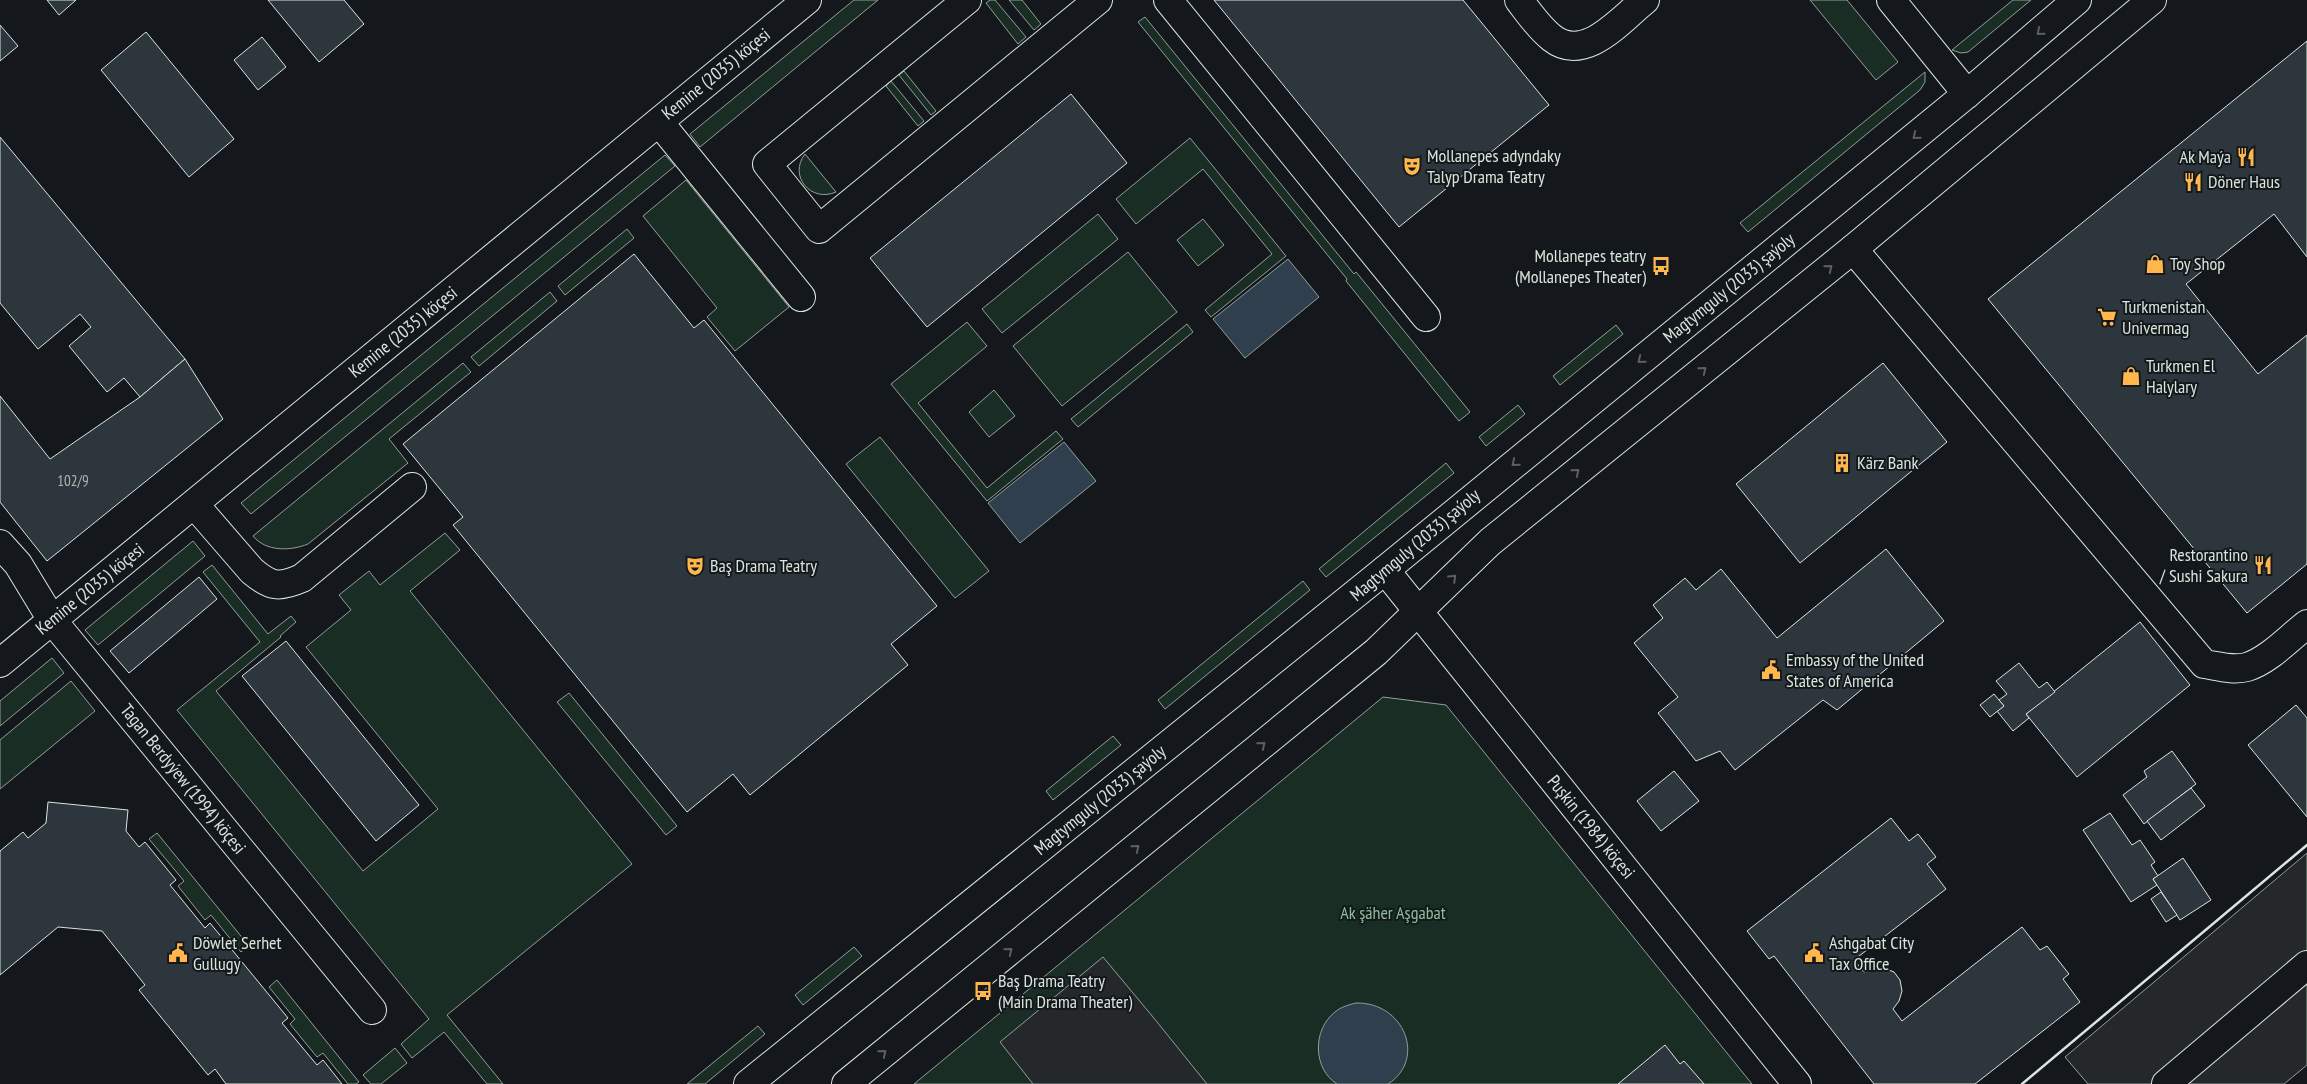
<svg xmlns="http://www.w3.org/2000/svg" width="2307" height="1084" font-family="'PT Sans Narrow',sans-serif">
	<style>
		.green { fill: #1a2d24; stroke: #939e99 }
		.parking { fill: #24282b; stroke: #939e99 }
		.water { fill: #2f3f4d; stroke: #939e99 }
		.building { fill: #2c363c; stroke: #d8e6dc }
		.lines { fill: none; stroke-linecap: round; stroke-linejoin: round }
		.minor-casing { stroke: #d8e6dc; stroke-width: 30 }
		.major-casing { stroke: #d8e6dc; stroke-width: 30 }
		.minor { stroke: #14181c; stroke-width: 28 }
		.major { stroke: #14181c; stroke-width: 28 }
		.wall { stroke: #d8e6dc; stroke-width: 2.5 }
		.oneway { stroke: #59605f }
		.labels { text-anchor: middle; stroke-width: 4; stroke-linejoin: round; paint-order: stroke }
		.number-label { font-size: 15px; fill: #adbab4 }
		.street-label { font-size: 18px; fill: #d8e6dc; stroke: #14181c }
		.poi-label { font-size: 18px; fill: #d8e6dc; stroke: #14181c; text-anchor: start }
		.park-label { font-size: 18px; fill: #8ac095; stroke: #14181c }
	</style>
	<rect width="100%" height="100%" fill="#14181c"/>
	<g class="green">
		<polygon points="854,0 878,0 700,147 690,134"/>
		<polygon points="990,0 995,0 1026,37 1018,44 986,3"/>
		<polygon points="1009,0 1022,0 1041,24 1034,30"/>
		<polygon points="1810,0 1847,0 1898,62 1876,80"/>
		<polygon points="2013,0 2031,0 1968,52 1961,53 1952,50"/>
		<polygon points="1145,17 1354,274 1356,272 1470,412 1459,421 1346,281 1347,279 1138,22"/>
		<polygon points="904,71 936,111 931,115 899,75"/>
		<polygon points="1925,72 1925,82 1920,90 1748,232 1740,223"/>
		<polygon points="891,81 924,121 918,126 886,86"/>
		<polygon points="1190,138 1286,256 1211,317 1205,310 1272,254 1203,169 1136,224 1116,199"/>
		<path d="M805 154 836 192C811 203 788 176 805 154Z"/>
		<polygon points="665,155 675,166 251,514 241,503"/>
		<polygon points="686,180 789,307 735,351 707,317 717,308 643,216"/>
		<polygon points="1098,214 1118,239 1002,333 982,309"/>
		<polygon points="1203,219 1224,245 1198,266 1177,240"/>
		<polygon points="627,229 634,238 565,295 558,286"/>
		<polygon points="1128,252 1177,312 1062,406 1013,346"/>
		<polygon points="550,292 557,301 479,366 471,357"/>
		<polygon points="967,322 987,346 918,403 987,488 1056,431 1063,439 987,501 891,384"/>
		<polygon points="1187,324 1193,332 1078,427 1071,419"/>
		<polygon points="1616,325 1623,334 1560,385 1553,376"/>
		<path d="M463 363 471 372 389 439 408 463 308 544C291 551 266 552 253 536Z"/>
		<polygon points="994,390 1015,416 989,437 969,412"/>
		<polygon points="1518,405 1525,414 1486,446 1479,437"/>
		<polygon points="880,437 989,571 955,598 846,464"/>
		<polygon points="1446,463 1454,473 1326,577 1319,569"/>
		<polygon points="445,533 460,550 410,591 632,864 447,1015 503,1084 487,1084 444,1032 412,1058 401,1044 429,1019 177,710 260,642 203,572 212,565 268,634 291,616 296,622 280,636 281,637 216,691 363,871 438,809 306,647 351,610 339,595 369,571 380,585"/>
		<polygon points="193,541 205,556 98,645 85,630"/>
		<polygon points="1303,581 1310,590 1165,709 1158,700"/>
		<polygon points="52,658 64,673 0,726 0,701"/>
		<polygon points="71,681 95,711 0,789 0,740"/>
		<polygon points="569,693 677,826 666,835 557,702"/>
		<polygon points="1383,697 1446,705 1752,1084 914,1084"/>
		<polygon points="1113,736 1121,745 1053,800 1046,791"/>
		<polygon points="157,833 249,946 241,952 211,915 205,920 178,886 184,881 149,839"/>
		<polygon points="854,947 862,956 803,1005 795,995"/>
		<polygon points="277,980 359,1082 356,1084 348,1084 323,1053 317,1057 290,1024 295,1019 269,987"/>
		<polygon points="758,1026 765,1034 705,1084 687,1084"/>
		<polygon points="395,1048 407,1063 381,1084 371,1084 363,1075"/>
	</g>
	<g class="parking">
		<polygon points="2307,853 2307,1065 2284,1084 2088,1084 2065,1057"/>
		<polygon points="1103,957 1153,1017 1207,1084 1033,1084 1000,1042"/>
	</g>
	<g class="water">
		<polygon points="1288,259 1319,297 1245,358 1213,319"/>
		<polygon points="1064,442 1096,481 1020,543 988,503"/>
		<path d="M1356 1003C1404 1002 1427 1059 1388 1084H1337C1313 1069 1312 1030 1335 1012 1341 1007 1348 1005 1356 1003Z"/>
	</g>
	<g class="building">
		<polygon points="47,0 76,0 59,15"/>
		<polygon points="268,0 344,0 364,24 319,62"/>
		<polygon points="1214,0 1463,0 1549,105 1399,227"/>
		<polygon points="0,25 18,46 0,61"/>
		<polygon points="146,32 234,139 189,177 101,70"/>
		<polygon points="262,37 286,67 258,90 234,60"/>
		<polygon points="2307,41 2307,257 2274,214 2186,284 2258,374 2307,335 2307,564 2247,613 1988,299"/>
		<polygon points="1071,94 1127,163 927,327 870,258"/>
		<polygon points="0,137 185,359 140,397 124,378 107,392 69,346 91,327 80,314 38,349 0,303"/>
		<polygon points="634,254 694,328 704,320 937,606 891,644 908,665 750,795 733,774 687,812 453,525 463,517 403,444"/>
		<polygon points="185,359 223,419 47,561 0,502 0,396 50,459 140,397"/>
		<polygon points="1883,363 1947,442 1800,563 1736,484"/>
		<polygon points="1886,549 1944,621 1837,710 1823,700 1735,770 1720,751 1696,761 1658,713 1678,697 1634,643 1663,618 1653,605 1685,578 1696,590 1721,569 1777,638"/>
		<polygon points="199,577 217,599 129,673 110,651"/>
		<polygon points="2140,622 2190,685 2077,777 2026,714"/>
		<polygon points="286,641 419,805 376,841 242,676"/>
		<polygon points="2019,663 2039,688 2047,682 2055,692 2026,714 2029,718 2013,731 1997,711 2004,706 1999,700 2007,694 1996,681"/>
		<polygon points="1994,694 2004,706 1990,717 1980,705"/>
		<polygon points="2296,705 2307,718 2307,817 2248,745"/>
		<polygon points="2172,751 2196,784 2144,824 2123,795 2147,777 2144,771"/>
		<polygon points="1674,771 1699,801 1661,831 1637,801"/>
		<polygon points="2191,788 2205,806 2161,840 2147,821"/>
		<polygon points="48,802 128,810 126,831 139,847 145,842 176,880 170,885 205,928 210,923 288,1018 282,1023 317,1065 323,1060 342,1084 226,1084 215,1069 208,1075 139,990 145,985 102,931 58,927 0,975 0,851 23,832 28,838 46,823"/>
		<polygon points="2110,813 2132,845 2140,840 2155,862 2151,865 2158,876 2153,879 2157,885 2131,902 2083,830"/>
		<polygon points="1891,818 1909,841 1918,834 1936,857 1927,864 1946,889 1854,960 1864,972 1874,967 1884,968 1894,972 1900,980 1902,991 1899,1001 1893,1009 1902,1021 2022,927 2040,950 2047,946 2069,974 2063,979 2080,1002 1975,1084 1874,1084 1774,956 1769,959 1747,931"/>
		<polygon points="2183,858 2211,900 2180,920 2153,879"/>
		<polygon points="2161,892 2177,915 2166,922 2151,899"/>
		<polygon points="1665,1045 1680,1064 1684,1061 1704,1084 1618,1084"/>
	</g>
	<g class="lines">
		<g class="minor-casing">
			<g id="minor">
				<polyline points="967,0 767,164 819,229 1098,0"/>
				<polyline points="1168,0 1426,317"/>
				<path d="M1519 0C1529 13 1539 28 1552 38 1585 64 1621 19 1645 0"/>
				<polyline points="1891,0 1967,94"/>
				<polyline points="659,122 801,297"/>
				<path d="M1853 249 2204 664C2217 666 2234 671 2247 667 2269 660 2289 638 2307 624"/>
				<path d="M194 504 252 571C271 587 279 588 302 578L412 487"/>
				<polyline points="0,544 18,564 52,620 372,1010"/>
				<polyline points="1385,570 1797,1084"/>
				<polyline points="0,663 807,0"/>
				<polyline points="2166,1084 2307,965"/>
			</g>
		</g>
		<g class="major-casing">
			<g id="major">
				<polyline points="748,1084 1385,570 1967,94 2077,0"/>
				<polyline points="846,1084 1376,652 1490,542 1853,249 2152,0"/>
			</g>
		</g>
		<use href="#minor" class="minor"/>
		<use href="#major" class="major"/>
		<polyline class="wall" points="2022,1084 2307,845"/>
	</g>
	<defs><path id="oneway-chevron" d="M-2-3.5L2.5 0L-2 3.5" fill="none" stroke-width="1.6" stroke-linecap="round" stroke-linejoin="round" transform="scale(1.25)"/></defs>
	<g class="oneway">
		<use href="#oneway-chevron" transform="translate(2040 32) rotate(140)"/>
		<use href="#oneway-chevron" transform="translate(1916 136) rotate(141)"/>
		<use href="#oneway-chevron" transform="translate(1829 268) rotate(-39)"/>
		<use href="#oneway-chevron" transform="translate(1641 360) rotate(141)"/>
		<use href="#oneway-chevron" transform="translate(1703 370) rotate(-39)"/>
		<use href="#oneway-chevron" transform="translate(1515 463) rotate(141)"/>
		<use href="#oneway-chevron" transform="translate(1576 472) rotate(-39)"/>
		<use href="#oneway-chevron" transform="translate(1453 578) rotate(-44)"/>
		<use href="#oneway-chevron" transform="translate(1262 745) rotate(-39)"/>
		<use href="#oneway-chevron" transform="translate(1136 848) rotate(-39)"/>
		<use href="#oneway-chevron" transform="translate(1009 951) rotate(-39)"/>
		<use href="#oneway-chevron" transform="translate(883 1053) rotate(-39)"/>
	</g>
	<defs>
		<g id="restaurant-bare" transform="scale(1.5)"><path d="M-5-6h1v4h1v-4h1v4h1v-4h1v5L-1.5 .5V6h-2V.5L-5-1ZM5-6V6H3V1.5H1.5Q1.5-4 5-6Z" fill="#ffb74d" stroke="#14181c" stroke-width="2.5" paint-order="stroke"/></g>
		<g id="theatre-bare" transform="scale(1.5)"><path d="M-5-5.5Q0-4 5-5.5V0Q5 5 0 6Q-5 5-5 0ZM-3.3-2.5H-1v1.5H-3.3ZM1-2.5H3.3v1.5H1ZM-2.8 1Q0 5.5 2.8 1Z" fill="#ffb74d" stroke="#14181c" stroke-width="2.5" paint-order="stroke"/></g>
		<g id="shop-bare" transform="scale(1.5)"><path d="M-5-2.5h2.3a2.7 3.5 0 0 1 5.4 0H5L5.5 6h-11ZM-1.5-2.5h3a1.5 2.3 0 0 0-3 0Z" fill="#ffb74d" stroke="#14181c" stroke-width="2.5" paint-order="stroke"/></g>
		<g id="bus-bare" transform="scale(1.5)"><path d="M-5-6H5V4H4V6H2V4H-2V6H-4V4H-5ZM-3.5-4V0h7V-4ZM-3.5 1.2v1.5H-2V1.2ZM2 1.2v1.5H3.5V1.2Z" fill="#ffb74d" stroke="#14181c" stroke-width="2.5" paint-order="stroke"/></g>
		<g id="supermarket-bare" transform="scale(1.5)"><path d="M-6-5.5h2.5l.6 2H6L4.5 2H-2.5L-4.4-4H-6ZM-1.5 3.2a1.3 1.3 0 1 0 .1 0ZM3 3.2a1.3 1.3 0 1 0 .1 0Z" fill="#ffb74d" stroke="#14181c" stroke-width="2.5" paint-order="stroke"/></g>
		<g id="building-bare" transform="scale(1.5)"><path d="M-4-6H4V6H1V3H-1V6H-4ZM-2.5-4.3h1.7v1.8h-1.7ZM.8-4.3h1.7v1.8H.8ZM-2.5-1h1.7V.8h-1.7ZM.8-1h1.7V.8H.8Z" fill="#ffb74d" stroke="#14181c" stroke-width="2.5" paint-order="stroke"/></g>
		<g id="civic-bare" transform="scale(1.5)"><path d="M-.6-6.5H3V-4.5H.6V-3L4-1V1h2V6H-6V1h2V-1L-.6-3ZM-1.2 2.5V6h2.4V2.5Z" fill="#ffb74d" stroke="#14181c" stroke-width="2.5" paint-order="stroke"/></g>
	</defs>
	<g fill-rule="evenodd">
		<use href="#restaurant-bare" x="2246" y="157"/>
		<use href="#theatre-bare" x="1412" y="166"/>
		<use href="#restaurant-bare" x="2193" y="182"/>
		<use href="#shop-bare" x="2155" y="264"/>
		<use href="#bus-bare" x="1661" y="266"/>
		<use href="#supermarket-bare" x="2107" y="317"/>
		<use href="#shop-bare" x="2131" y="376"/>
		<use href="#building-bare" x="1842" y="463"/>
		<use href="#restaurant-bare" x="2263" y="565"/>
		<use href="#theatre-bare" x="695" y="566"/>
		<use href="#civic-bare" x="1771" y="670"/>
		<use href="#civic-bare" x="178" y="953"/>
		<use href="#civic-bare" x="1814" y="953"/>
		<use href="#bus-bare" x="983" y="991"/>
	</g>
	<g class="labels">
		<g class="number-label">
			<text x="73" y="486">102/9</text>
		</g>
		<g class="street-label">
			<text transform="translate(716 74) rotate(-39)" y="6">Kemine (2035) köçesi</text>
			<text transform="translate(1729 288) rotate(-39)" y="6">Magtymguly (2033) şaýoly</text>
			<text transform="translate(403 332) rotate(-39)" y="6">Kemine (2035) köçesi</text>
			<text transform="translate(1415 545) rotate(-40)" y="6">Magtymguly (2033) şaýoly</text>
			<text transform="translate(90 589) rotate(-39)" y="6">Kemine (2035) köçesi</text>
			<text transform="translate(183 779) rotate(51)" y="6">Tagan Berdyýew (1994) köçesi</text>
			<text transform="translate(1100 800) rotate(-39)" y="6">Magtymguly (2033) şaýoly</text>
			<text transform="translate(1591 827) rotate(51)" y="6">Puşkin (1984) köçesi</text>
		</g>
		<g class="poi-label">
			<text x="1427" y="162">Mollanepes adyndaky<tspan x="1427" dy="21">Talyp Drama Teatry</tspan></text>
			<text x="2231" y="163" text-anchor="end">Ak Maýa</text>
			<text x="2208" y="188">Döner Haus</text>
			<text x="1646" y="262" text-anchor="end">Mollanepes teatry<tspan x="1646" dy="21">(Mollanepes Theater)</tspan></text>
			<text x="2170" y="270">Toy Shop</text>
			<text x="2122" y="313">Turkmenistan<tspan x="2122" dy="21">Univermag</tspan></text>
			<text x="2146" y="372">Turkmen El<tspan x="2146" dy="21">Halylary</tspan></text>
			<text x="1857" y="469">Kärz Bank</text>
			<text x="2248" y="561" text-anchor="end">Restorantino<tspan x="2248" dy="21">/ Sushi Sakura</tspan></text>
			<text x="710" y="572">Baş Drama Teatry</text>
			<text x="1786" y="666">Embassy of the United<tspan x="1786" dy="21">States of America</tspan></text>
			<text x="193" y="949">Döwlet Serhet<tspan x="193" dy="21">Gullugy</tspan></text>
			<text x="1829" y="949">Ashgabat City<tspan x="1829" dy="21">Tax Office</tspan></text>
			<text x="998" y="987">Baş Drama Teatry<tspan x="998" dy="21">(Main Drama Theater)</tspan></text>
		</g>
		<g class="park-label">
			<text x="1393" y="919">Ak şäher Aşgabat</text>
		</g>
	</g>
</svg>
